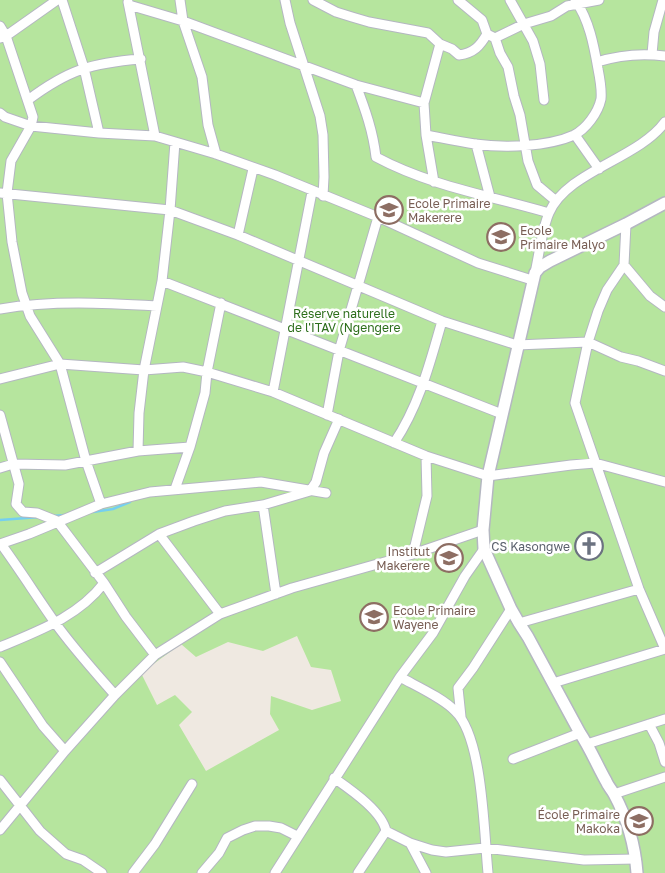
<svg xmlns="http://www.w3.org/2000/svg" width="665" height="873" viewBox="0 0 665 873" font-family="'Golos Text',sans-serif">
<rect width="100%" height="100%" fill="#efe9e1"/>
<path fill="#b6e59e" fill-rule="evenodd" d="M0,0H665V873H0ZM297,636L311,667L331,670L341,701L312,710L271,696L270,714L279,730L206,771L179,725L192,712L175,695L157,705L141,673L181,644L196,657L228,642L263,651Z"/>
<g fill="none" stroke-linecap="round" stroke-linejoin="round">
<path stroke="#75cff0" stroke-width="2.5" d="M93,512L113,509L130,502
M53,516L65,515
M0,520L40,517"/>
<defs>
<path id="minor" d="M62,0L84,68L99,133
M180,0L183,21L202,77L208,125L216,154
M285,0L290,23L320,116L323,135L324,177L323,196
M313,0L336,12L352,17L369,22L428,33L440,44L452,49L459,55C474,53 480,46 487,34
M458,0L482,20L487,34L495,38L500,53L508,67L514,96L520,115L528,161L537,185L556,201
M510,0L533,41L540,64L544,100
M128,2L155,136
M129,5L183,21L356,85L424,103
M0,26L6,36L33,117L31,126L11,161L7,193L12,242L22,293L30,316L60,364L86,461L101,504
M0,38L6,36L57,0
M495,38L524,24L551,16L567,6L599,0
M652,54L654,32L663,0
M597,62C619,55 642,53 665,56
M356,85C365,109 373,131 376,157C430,186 491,196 549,213
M28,100C68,70 91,63 141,59
M0,113L5,117L31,126L99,133L155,136L216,154L275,175L378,217L478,263L532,280
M426,135C442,138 459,142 475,144C503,148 548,147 574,135C586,129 598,113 601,99C602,89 600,79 598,69C594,46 589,19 575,0
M575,135L599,169
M476,144L490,197
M434,182L426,135L424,103L440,44
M0,193L170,210L238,235L442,321L517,345L588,342L621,357L638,361L665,371
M626,224L624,265L607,290L598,311L588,342L575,403L639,589L665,649
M238,235L253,169
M624,265L650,296L665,307
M535,273C539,255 542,229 549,213C567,171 638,159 665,122
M162,281L502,414
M0,309C52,300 105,303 157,306
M0,379L60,364L144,370L183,367L207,372L273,392L426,456L488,476L571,465L595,463L665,482
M273,392L312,192
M0,415L19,484L16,504L23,512L37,513L57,521L104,583L126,617L155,655
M327,415L339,351L378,217
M394,443C419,406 430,363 442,321
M138,451L139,413L144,370L162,281L170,210L175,142
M0,468L13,464L65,465L138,451L190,447
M175,489L190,447L205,393L207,372L221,303
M263,505L276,594
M159,534L220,614
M0,544L29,534L101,504L150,492L261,482L326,493
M1,544C20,570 37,597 56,624C74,649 95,672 115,695
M413,554L427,496L426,456
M95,573L159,534L194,521L225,511L263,505L310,491L316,482L324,453L339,419
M519,623L639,589
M0,647C38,631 78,617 104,583
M0,662L43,726L65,751
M400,677C416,686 443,698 455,711C483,737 484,834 488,873
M553,683L665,649
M461,717L458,688L473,668L511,609
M649,724L659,743L665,762
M587,744L665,719
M513,759L580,733
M334,778C351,790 382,811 386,831L410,843L432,850L446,852L485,848L584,860L636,859
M0,780L40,831L66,854L83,860L102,873
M614,794L665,777
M0,830L65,751L115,695L155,655L220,614L292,588L413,554L483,530
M410,843L426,873
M133,873L155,844L192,784
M202,873L219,853L227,838L243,830L255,826H269L281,828L297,836
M275,873L400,677L433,633L465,576L484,549
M358,873L386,831"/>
<path id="tertiary" d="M637,873C635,846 627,818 614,794C612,790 608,786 606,781C597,765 590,748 580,733L528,637L519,623L511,609L484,549L483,530L488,476L535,273L540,267L550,261L626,224L665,203"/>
</defs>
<use href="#minor" stroke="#b4b7c1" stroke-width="11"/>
<use href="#tertiary" stroke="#b4b7c1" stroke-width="14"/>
<use href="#minor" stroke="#fff" stroke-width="9"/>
<use href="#tertiary" stroke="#fff" stroke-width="11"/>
</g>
<defs>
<symbol id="school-ring" viewBox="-11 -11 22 22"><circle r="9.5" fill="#fff" stroke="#8d6e63" stroke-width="1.5"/><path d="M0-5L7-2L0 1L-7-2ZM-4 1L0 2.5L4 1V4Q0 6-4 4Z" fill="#8d6e63"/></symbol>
<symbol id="church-ring" viewBox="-11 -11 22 22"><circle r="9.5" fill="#fff" stroke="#6b7280" stroke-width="1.5"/><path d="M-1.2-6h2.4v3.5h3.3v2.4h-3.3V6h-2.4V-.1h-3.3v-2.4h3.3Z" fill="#6b7280"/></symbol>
</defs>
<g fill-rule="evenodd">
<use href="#school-ring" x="373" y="194" width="32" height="32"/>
<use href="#school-ring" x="485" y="221" width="32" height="32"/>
<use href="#church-ring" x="573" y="530" width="32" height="32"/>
<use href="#school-ring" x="433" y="542" width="32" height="32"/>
<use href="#school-ring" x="358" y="601" width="32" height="32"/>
<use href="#school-ring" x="623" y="805" width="32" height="32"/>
</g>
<g text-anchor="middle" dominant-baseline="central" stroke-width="5" stroke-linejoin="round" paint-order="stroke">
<g font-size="12" fill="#785e54" stroke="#fff" text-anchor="start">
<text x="408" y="203">Ecole Primaire<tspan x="408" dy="14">Makerere</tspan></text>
<text x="520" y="230">Ecole<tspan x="520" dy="14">Primaire Malyo</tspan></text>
<text x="430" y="551" text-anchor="end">Institut<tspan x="430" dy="14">Makerere</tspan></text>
<text x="393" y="610">Ecole Primaire<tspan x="393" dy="14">Wayene</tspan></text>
<text x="620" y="814" text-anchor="end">École Primaire<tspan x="620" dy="14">Makoka</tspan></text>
</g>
<g font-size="12" fill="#2c6e1b" stroke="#fff">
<text x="344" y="313">Réserve naturelle<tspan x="344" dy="14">de l'ITAV (Ngengere</tspan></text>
</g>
<g font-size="12" fill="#5b616d" stroke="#fff" text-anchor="end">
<text x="570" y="546">CS Kasongwe</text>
</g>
</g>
</svg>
